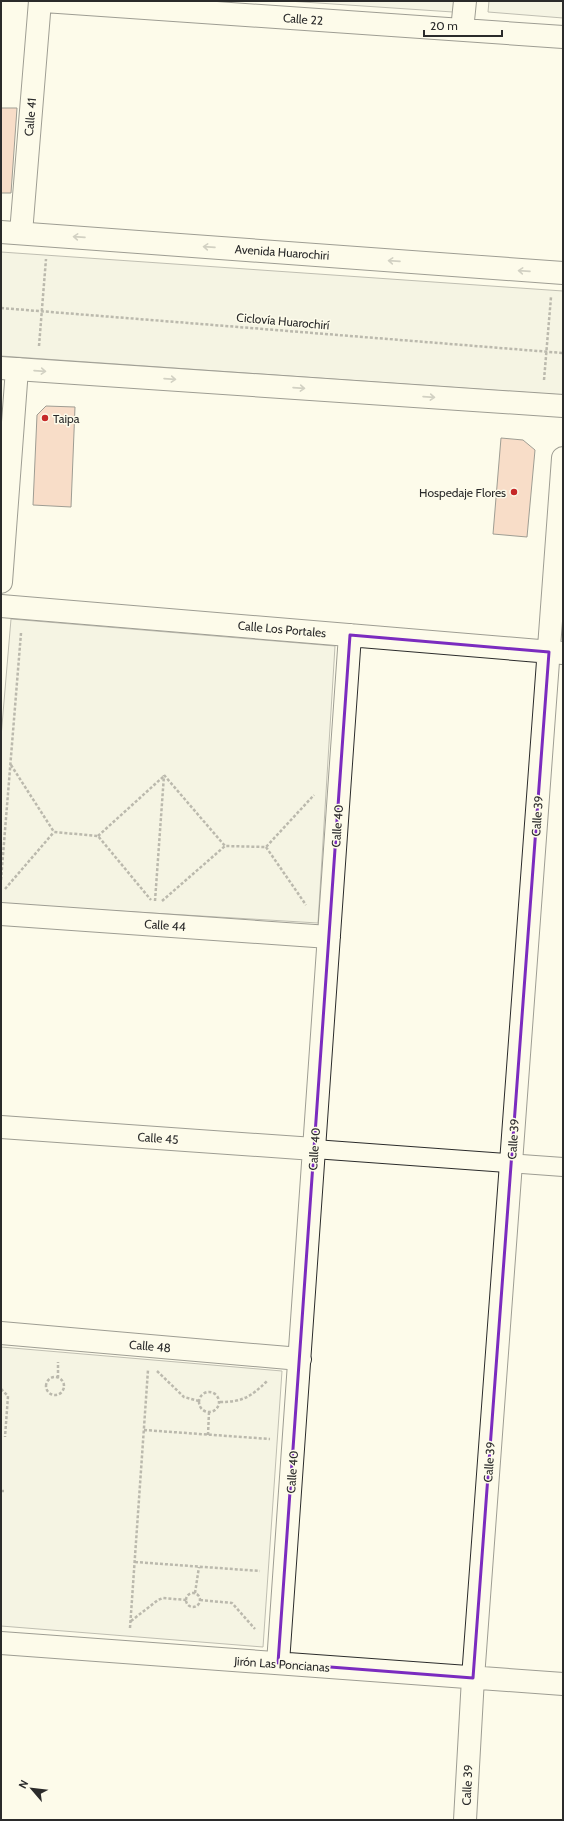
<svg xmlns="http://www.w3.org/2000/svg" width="564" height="1821" viewBox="0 0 564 1821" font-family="Cabin,sans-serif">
<rect width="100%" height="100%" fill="#fdfbea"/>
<path fill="#ecebdb" stroke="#74746e" d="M288,1H454L453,12Z
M489,1H563V18L488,12Z
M1,252L563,291V395L1,356Z
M11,619L335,646L318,923L1,904V737Z
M1,1347L282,1371L263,1647L1,1626Z"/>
<path fill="#f2b8a0" stroke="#2b2b2b" d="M1,108H17L11,193H1Z
M46,406L75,407L71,507L33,505L37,415Z
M501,438L523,440L535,450L527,537L493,534Z"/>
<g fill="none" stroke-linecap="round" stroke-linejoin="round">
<defs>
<path id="pedestrian" d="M314,1149L563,1167"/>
<path id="minor" d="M44,1L563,37
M462,30L465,1
M21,233L40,1
M1,582L17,369
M1,606L563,653
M1,914L329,937
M1,1127L314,1149
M1,1333L300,1359
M1,1643L563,1684
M278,1663L350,635
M465,1820L473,1678L563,458"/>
<path id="secondary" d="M1,232L563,273
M1,368L563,406"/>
</defs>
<use href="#pedestrian" stroke="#2b2b2b" stroke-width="20"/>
<use href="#minor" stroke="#2b2b2b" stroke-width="24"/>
<use href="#secondary" stroke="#2b2b2b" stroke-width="24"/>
<path stroke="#6a6964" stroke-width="2.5" stroke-dasharray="3 2" stroke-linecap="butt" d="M1,308L563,353
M39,346L46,259
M544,380L551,297
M11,765L54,832L98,836L151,900
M164,775L225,846
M98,836L164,776
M266,847L306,905
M1,880L21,633
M5,889L54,832
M155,901L164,775
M162,901L225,846L266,847L314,795
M157,1371L184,1397L199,1401
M46 1386a9 9 0 1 1 18 0a9 9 0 1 1-18 0Z
M58,1378V1362
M1,1389L8,1396L5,1437
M199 1402a10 10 0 1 1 20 0a10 10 0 1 1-20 0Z
M220,1402C242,1402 251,1397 267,1381
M144,1430L270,1439
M208,1435L209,1412
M1,1491H4
M135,1562L260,1571
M195,1593L199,1567
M186 1600a7 7 0 1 1 14 0a7 7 0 1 1-14 0Z
M200,1600L232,1603L255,1629
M131,1621L158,1600L163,1598L186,1600
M130,1628L148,1370"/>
<use href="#pedestrian" stroke="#fdfbea" stroke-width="18"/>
<use href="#minor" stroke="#fdfbea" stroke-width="22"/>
<use href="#secondary" stroke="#fdfbea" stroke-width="22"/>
</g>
<defs><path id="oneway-shaft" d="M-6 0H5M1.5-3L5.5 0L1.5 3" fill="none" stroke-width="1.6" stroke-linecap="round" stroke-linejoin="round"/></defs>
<g stroke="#9e9d94">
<use href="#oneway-shaft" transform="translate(79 237) rotate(-176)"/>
<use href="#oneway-shaft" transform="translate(209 247) rotate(-176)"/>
<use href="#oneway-shaft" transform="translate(394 261) rotate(-176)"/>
<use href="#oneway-shaft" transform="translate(524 271) rotate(-176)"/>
<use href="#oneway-shaft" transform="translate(40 371) rotate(4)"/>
<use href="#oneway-shaft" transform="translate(170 379) rotate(4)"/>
<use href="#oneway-shaft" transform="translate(299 388) rotate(4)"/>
<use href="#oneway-shaft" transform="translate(429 397) rotate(4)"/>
</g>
<path d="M0 0H564V1821H0ZM350,635L549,652L473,1678L278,1663Z" fill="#fdfbea" fill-opacity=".55" fill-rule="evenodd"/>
<path fill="none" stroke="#7b2cbf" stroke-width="3" stroke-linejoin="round" d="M350,635L549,652L473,1678L278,1663Z"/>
<g fill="#c62828" stroke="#fdfbea" stroke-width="1.5">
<circle cx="45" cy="418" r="4"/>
<circle cx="514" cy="492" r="4"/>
</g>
<g text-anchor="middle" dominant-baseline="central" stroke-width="3" stroke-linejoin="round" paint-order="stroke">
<g font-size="12" fill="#2b2b2b" stroke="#fdfbea">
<text transform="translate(303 19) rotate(4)">Calle 22</text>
<text transform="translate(30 117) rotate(-85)">Calle 41</text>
<text transform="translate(282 252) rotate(4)">Avenida Huarochiri</text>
<text transform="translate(283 321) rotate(5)">Ciclovía Huarochirí</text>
<text transform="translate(282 629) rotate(5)">Calle Los Portales</text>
<text transform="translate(537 816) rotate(-86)">Calle 39</text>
<text transform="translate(337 826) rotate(-86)">Calle 40</text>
<text transform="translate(165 925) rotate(4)">Calle 44</text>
<text transform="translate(158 1138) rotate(4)">Calle 45</text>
<text transform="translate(513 1139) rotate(-86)">Calle 39</text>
<text transform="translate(314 1149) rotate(-86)">Calle 40</text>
<text transform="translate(150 1346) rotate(5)">Calle 48</text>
<text transform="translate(489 1462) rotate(-86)">Calle 39</text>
<text transform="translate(292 1472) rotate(-86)">Calle 40</text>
<text transform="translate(282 1664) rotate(4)">Jirón Las Poncianas</text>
<text transform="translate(467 1785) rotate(-87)">Calle 39</text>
</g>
<g font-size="12" fill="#2b2b2b" stroke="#fdfbea" text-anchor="start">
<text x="53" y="418">Taipa</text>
<text x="506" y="492" text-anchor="end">Hospedaje Flores</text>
</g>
</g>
<rect width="564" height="1821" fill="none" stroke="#2b2b2b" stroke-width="4"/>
<g transform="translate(32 1789) rotate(298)" stroke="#fdfbea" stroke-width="3" paint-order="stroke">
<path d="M0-3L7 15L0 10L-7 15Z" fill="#2b2b2b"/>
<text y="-6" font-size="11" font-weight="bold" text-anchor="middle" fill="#2b2b2b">N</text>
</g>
<path d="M424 30v6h78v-6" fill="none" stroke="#2b2b2b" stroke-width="2"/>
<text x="430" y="30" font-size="12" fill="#2b2b2b" stroke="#fdfbea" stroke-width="3" paint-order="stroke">20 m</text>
</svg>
